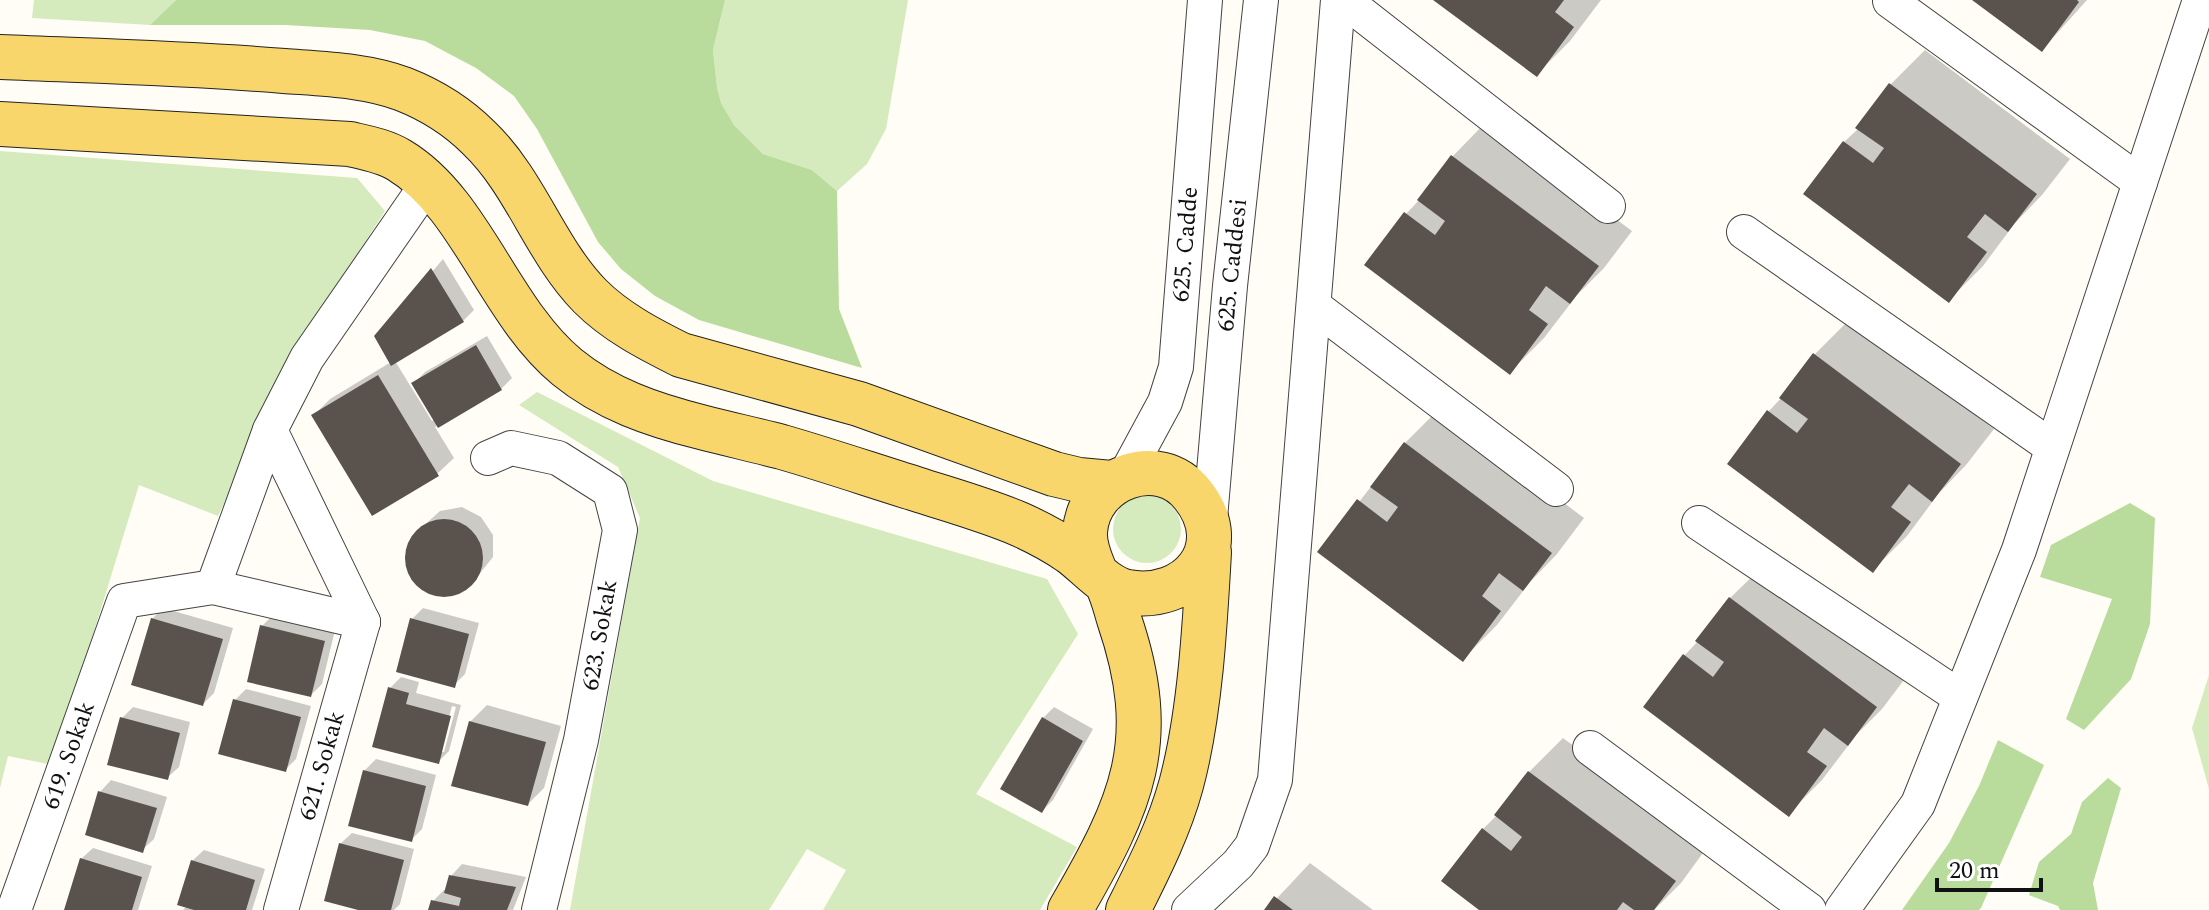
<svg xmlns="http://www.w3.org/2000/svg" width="2209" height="910" viewBox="0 0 2209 910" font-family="Spectral,serif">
<rect width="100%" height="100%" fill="#fffdf5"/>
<path fill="#d5ebbd" d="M34,0H176L150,25L32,18Z
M725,0H908L886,129L867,164L837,191L812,170L763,154L734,125L721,103L717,87L713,50Z
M0,151L357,178L385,211L291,358L218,516L139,485L53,765L8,756L0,788Z
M537,392L713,481L1047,579L1078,634L976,794L1077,847L1040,910H823L846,870L807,849L769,910H570L640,518L618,467L519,405Z
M1113 529a34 34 0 1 1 68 0a34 34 0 1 1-68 0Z
M2209,675V789L2192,728Z"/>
<path fill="#b9dc9c" d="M176,0H725L713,50L717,87L721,103L734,125L763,154L812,170L837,191L839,309L862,368L699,320L655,296L621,269L598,242L537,129L514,96L476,68L425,41L370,30L286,25H150Z
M2130,503L2155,518L2150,624L2131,679L2084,730L2066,719L2112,599L2040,577L2051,545Z
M1998,740L2044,765L1981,908L1979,910H1902L1949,843L1979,786Z
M2108,778L2121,788L2093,883L2098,910H2060L2058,906L2029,895L2039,862L2071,834L2082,802Z"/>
<path fill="#0003" fill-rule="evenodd" d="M1436,0H1601L1570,41L1536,75Z
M1975,0H2087L2042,50Z
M1925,50L2070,159L2042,195L2015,223L1983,266L1949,300L1844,142L1859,128L1891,84Z
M1486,122L1632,231L1604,268L1577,295L1544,338L1510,372L1406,214L1420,199L1452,157Z
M443,259L474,310L463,321L395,361L432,421L435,419L414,383L425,372L487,336L512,378L501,389L435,427L454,458L437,474L314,415L330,399L391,362L377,336Z
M1849,320L1994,429L1966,465L1939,493L1907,536L1873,570L1768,412L1782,397L1815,354Z
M1439,409L1584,518L1557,554L1530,582L1497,625L1463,659L1320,552L1405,443Z
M462,507L481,517L493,535V557L469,587L449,596L427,593L411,578L405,558L411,537L440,511Z
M1765,564L1910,672L1882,709L1857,734L1822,780L1788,814L1684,656L1698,641L1730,598Z
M163,608L233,628L214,693L203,704L152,619Z
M423,608L479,623L465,674L454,685L412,619Z
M273,615L335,630L322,684L311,695L262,626Z
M401,677L419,682L416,693L461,705L449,751L438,762L390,688ZM452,706L456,707L444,752H440Z
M246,689L311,706L296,759L285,770L235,700Z
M487,705L561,726L544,788L528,804L470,722Z
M133,707L190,722L179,767L167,778L122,718Z
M1054,707L1093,729L1053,800L1042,811L1043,718Z
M1563,738L1708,846L1681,883L1654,910H1483V829L1497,815L1529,772Z
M376,759L436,775L422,829L411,840L364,771Z
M111,780L167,797L154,839L142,850L87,834L100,792Z
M352,833L414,849L400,904L394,910H367L340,844Z
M93,848L152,866L138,910H66L81,859Z
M204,850L265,869L252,910H183L187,906L192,861Z
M1310,863L1373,910H1266Z
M462,864L526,877L513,910H430L433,901L444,890H447L451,876Z"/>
<path fill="#5a524d" d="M1433,0H1564L1555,12L1574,27L1537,77Z
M1972,0H2077L2079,2L2042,52Z
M1889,83L2037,194L2008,232L1985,214L1967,237L1987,252L1949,303L1803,194L1843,141L1873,163L1884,148L1855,128Z
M1451,155L1599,266L1570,304L1546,286L1529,310L1548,324L1510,375L1364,265L1404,212L1435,235L1445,221L1417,200Z
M431,268L464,322L391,366L374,336Z
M476,345L502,390L438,428L411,383Z
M1813,353L1961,464L1932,502L1909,484L1891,507L1911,522L1873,573L1727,464L1767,410L1797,433L1808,419L1779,398Z
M378,375L439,476L372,516L311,415Z
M1404,442L1552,553L1523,591L1499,573L1482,596L1501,611L1463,662L1317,552L1357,499L1387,522L1398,507L1370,487Z
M405 558a39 39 0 1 1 78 0a39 39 0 1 1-78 0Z
M1729,597L1877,707L1848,746L1824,728L1807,752L1827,766L1789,817L1643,707L1683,654L1713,677L1724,662L1695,641Z
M151,618L223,639L203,706L131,685Z
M410,618L469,634L455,688L396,672Z
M260,625L325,641L311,697L247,682Z
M388,687L409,693L406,704L451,716L439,764L372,747Z
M233,699L301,717L286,772L218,754Z
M120,717L180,733L168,780L107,765Z
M1042,717L1083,741L1042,813L1000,789Z
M469,721L546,742L528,806L451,786Z
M363,770L426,786L412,842L348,826Z
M1528,771L1676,881L1654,910H1634L1623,902L1617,910H1479L1441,881L1482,828L1511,851L1522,837L1494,815Z
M98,791L157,808L143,853L85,835Z
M339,843L404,860L391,910H358L324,901Z
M80,858L142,877L132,910H64Z
M191,860L255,880L246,910H194L177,905Z
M449,875L516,887L507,910H428L431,900L459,906L461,898L444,893Z
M1274,896L1293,910H1264Z"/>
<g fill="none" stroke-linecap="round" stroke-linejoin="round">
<defs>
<g id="minor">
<path d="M1344,0L1608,206"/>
<path d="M1890,1L2140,182"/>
<path d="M1744,232L2052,447"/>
<path d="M1314,306L1556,489"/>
<path d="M488,458L511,448L558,458L610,491L620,530L581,740L539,910"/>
<path id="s1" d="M1125,476L1165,402L1176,367L1205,0"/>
<path d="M1699,523L1960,697"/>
<path id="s2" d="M1209,530L1230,286L1261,0"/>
<path d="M213,587L270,430"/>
<path d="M363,622L270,430L307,358L428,183"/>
<path d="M1590,748L1809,910"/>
<path id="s3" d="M14,910L124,601L213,587L363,622"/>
<path id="s4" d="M281,910L363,622"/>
<path d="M1189,910L1238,864L1252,846L1275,780L1338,0"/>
<path d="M1842,910L1918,804L2019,550L2200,0"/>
</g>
<path id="major" d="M0,57C95,61 190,63 284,71C324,74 366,75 403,89C431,100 458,117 479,138C526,183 545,250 590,296C616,322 649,339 681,355L859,404L1054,474L1079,480L1111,483
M0,124L350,144C367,148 384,151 399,160C471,203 499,311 567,367C606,399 653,415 701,427C728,434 755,440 782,447C827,460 871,475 916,489C950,500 986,510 1019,524C1037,532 1054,541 1070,552C1088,565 1105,587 1127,592C1188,603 1235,548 1193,495C1159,451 1088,478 1085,532C1084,545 1089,557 1094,569
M1070,910C1132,803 1161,742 1119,619C1115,606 1113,596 1107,584
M1128,910C1148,870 1169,829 1181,785C1200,715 1205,625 1209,552"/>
</defs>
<use href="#minor" stroke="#444" stroke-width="36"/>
<use href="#major" stroke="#222" stroke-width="46"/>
<use href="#minor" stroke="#fff" stroke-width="34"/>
<use href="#major" stroke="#f9d66b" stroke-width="44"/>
</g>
<g text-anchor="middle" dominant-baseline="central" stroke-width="8" stroke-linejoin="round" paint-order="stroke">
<g font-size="24" fill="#111" stroke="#fff">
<text stroke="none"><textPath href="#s1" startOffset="244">625. Cadde</textPath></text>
<text stroke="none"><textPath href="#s2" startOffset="266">625. Caddesi</textPath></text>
<text transform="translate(600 635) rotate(-80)">623. Sokak</text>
<text stroke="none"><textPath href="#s3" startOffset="164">619. Sokak</textPath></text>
<text stroke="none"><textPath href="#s4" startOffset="150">621. Sokak</textPath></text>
</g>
</g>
<path d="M1937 878v12h104v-12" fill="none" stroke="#111111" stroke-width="4"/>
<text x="1949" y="878" font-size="24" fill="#111111" stroke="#ffffff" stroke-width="6" paint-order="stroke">20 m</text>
</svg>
